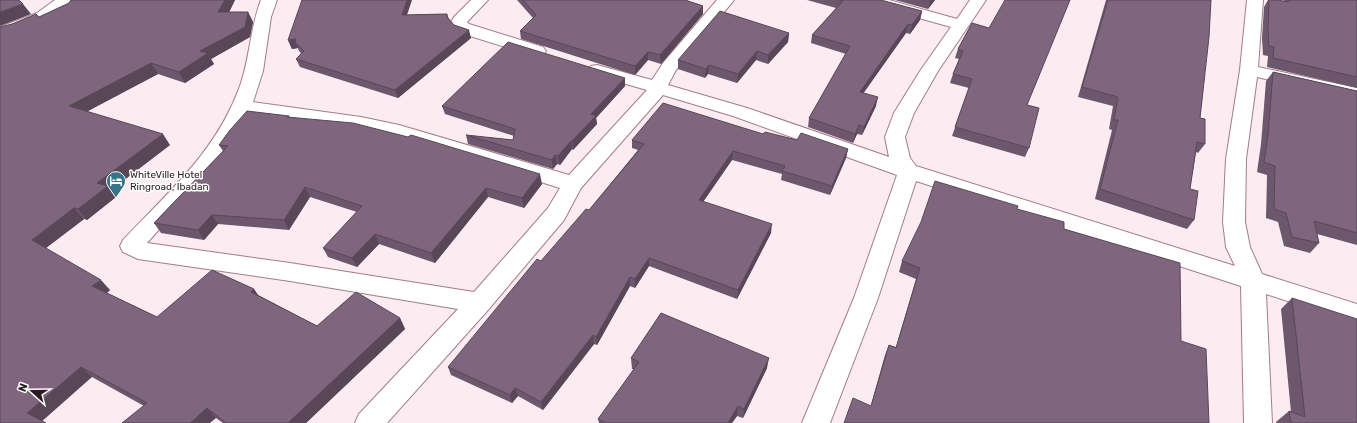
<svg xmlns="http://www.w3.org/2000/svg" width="1357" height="423" viewBox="0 0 1357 423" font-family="Rubik,sans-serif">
<rect width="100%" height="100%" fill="#fcebf1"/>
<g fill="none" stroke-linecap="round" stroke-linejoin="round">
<defs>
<path id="minor" d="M55,0H72C57,22 25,32 0,38V27L37,13Z
M261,0H277L271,17L263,71L253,102L361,117L399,125L569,175L647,90L591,74L588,70L591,66L597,65L652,80L663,63L717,0H734L676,70L668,85L747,108L889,157L885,137L894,113L920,71L951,27L865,3L863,0H889L957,19L970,0H986L938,71L914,113L905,137L910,158L916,166L1235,266L1226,247L1223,222L1226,159L1240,70L1247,0H1263L1258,67L1357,88V100L1257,77L1246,159L1245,222L1250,247L1262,274L1357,304V324L1266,294L1272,423H1244L1241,286L916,181L878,298L830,423H802L854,298L897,175L733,116L663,95L581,188L564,220L488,310L387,423H355L359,414L458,309L290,281L138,259L123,252L120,246L123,240C170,190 216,152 240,86C250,58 250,28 261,0ZM248,113L361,129L396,137L560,188L548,208L474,292L290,263L147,243C184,201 224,164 248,113Z
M471,0H488L467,22L469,24L543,47L546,51L543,55L537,56L531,55L457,32L450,24L454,17Z"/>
</defs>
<use href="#minor" stroke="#a27d8a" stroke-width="2"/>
<use href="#minor" fill="#fff" fill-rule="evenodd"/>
</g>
<path fill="#6d576c" d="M71,0H235L229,12H248L253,22L250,37L211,59L214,64L185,83L158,74L87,111L170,145L111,190L116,197L87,220L84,219L46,248L110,290L107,293L157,317L254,289L258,295L317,326L400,318L405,329L306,423H223L216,418L144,406L92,377L0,423L69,3Z
M517,0H685L703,6V14L661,64L648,60L635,75L521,39L520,31L533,18Z
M807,0H881L922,11L920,20L910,34L906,33L863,93L876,106L862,135L857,134L853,143L808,127L809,118L846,54L811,43L812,35L836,8Z
M895,0H935L928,9Z
M1106,0H1211L1200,118L1205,144L1198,153L1196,152L1190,189L1194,220L1187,229L1095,199L1112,130L1109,129L1113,106L1078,97Z
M1268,0H1278L1284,1V0H1357V88L1267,67L1268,56L1263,55L1262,38L1264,7Z
M447,14L449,19L454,25L471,38L398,98L300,67L296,59L301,53L299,51L298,48L292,49L288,40L407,15Z
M972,23L1027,105L1029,148L1025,157L952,136L969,88L950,83L953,74L959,59L955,58L958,49Z
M789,33L788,42L768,64L756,60L737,83L708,74L705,78L678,69V60Z
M1273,72L1357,91V245L1317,234L1319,243L1310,253L1284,246L1278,222L1266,218L1267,175L1257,172L1261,144L1266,81Z
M625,78V86L596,118L597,124L573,150L572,149L560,165L557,164L553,169L468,144L466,135L513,140L514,136L445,114L442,106Z
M289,116L290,117L542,184L524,208L488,197L435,263L379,244L357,267L328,257L323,248L357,212L310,197L289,230L218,224L204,240L161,233L154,223L223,151L219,145Z
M763,134L848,149L846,158L830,195L781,180L782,174L732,160L703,202L771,233L737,299L649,266L635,288L630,286L597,345L594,344L543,410L518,396L512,403L451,375L448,367L541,261L589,210L638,150L632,148V140Z
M1017,209L1064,229L1181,341L871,405L885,355L889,345L896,347L916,279L899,272L902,261Z
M1292,298L1357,423H1276V422L1289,411L1291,412L1281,309Z
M631,358L767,368L743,418L737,416L732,423H599L598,419L634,369H632Z"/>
<path fill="#594758" d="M225,0H235L224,23L218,12Z
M407,0H412L404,24L402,15Z
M931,0H935L928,9L930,1Z
M23,4L31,14L0,26V12Z
M703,6V14L661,64L660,55Z
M922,11L920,20L910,34L912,25Z
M248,12L253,22L250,37L211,59L214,64L185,83L179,72L200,51Z
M908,24L906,33L858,101L860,92Z
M469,30L471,38L398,98L395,90Z
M789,33L788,42L768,64V55Z
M296,39L295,42L298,48L292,49L288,40Z
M757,51L756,60L737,83L738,74Z
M648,52V60L635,75V66Z
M151,63L158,74L77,117L69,106Z
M709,65L708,74L705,78L706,69Z
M625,78V86L596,118L597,124L573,150L572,141L591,114Z
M878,97L876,106L862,135L864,127Z
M859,125L857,134L853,143L855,134Z
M163,134L170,145L111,190L116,197L87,220L78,209L97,183Z
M571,141L572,149L560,165L558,156Z
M848,149L846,158L830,195L832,186Z
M733,151L732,160L698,209L699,200Z
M555,155L557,164L553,169L552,160Z
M540,174L542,184L524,208L522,198Z
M305,187L310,197L289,230L284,220Z
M486,188L488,197L435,263L431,253Z
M74,208L84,219L42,251L32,240Z
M212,215L218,224L204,240L198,230Z
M772,224L771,233L737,299L738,290Z
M375,234L379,244L357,267L352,258Z
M649,258V266L635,288V279Z
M630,277V286L597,345L596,337Z
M101,280L110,290L102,297L92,286Z
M254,289L261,300L251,292Z
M400,318L405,329L306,423H288Z
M593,335L594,344L543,410L541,402Z
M769,358L767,368L743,418L744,409Z
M81,367L92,377L40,423L27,413Z
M515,388L518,396L512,403L510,395Z
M738,406L737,416L732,423H728Z
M207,408L216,418L210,423H190Z"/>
<path fill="#7f657d" stroke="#594758" d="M0,0H19L23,4L0,12Z
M71,0H225L218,12H248L245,27L200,51L208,53L179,72L151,63L69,106L163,134L97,183L108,186L78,209L74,208L32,240L101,280L92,286L157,317L212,270L254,289L251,292L317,326L356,292L400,318L288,423H226L207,408L190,423H122L147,403L81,367L27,413L46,423H0V27L12,24L36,14L39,17L69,3Z
M302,0H407L402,15L447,14V17L454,25L469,30L395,90L296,59L304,51L295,42L296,39L288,40Z
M523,0H685L703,6L660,55L648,52L635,66L520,31L536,15Z
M839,0H881L922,11L912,25L908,24L860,92L878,97L864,127L859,125L855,134L809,118L850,46L812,35L843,1Z
M1005,0H1070L1027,105L1039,108L1029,148L955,127L972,79L953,74L963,51L958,49L972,23L989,28Z
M1108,0H1211L1209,37L1200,118L1205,119V144L1197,142L1190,189L1198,191L1194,220L1100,189L1118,120H1114L1118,97L1082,87Z
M1269,0H1278L1288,2L1289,0H1357V77L1273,58L1274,47L1269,46L1268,29Z
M720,11L789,33L768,55L757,51L738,74L709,65L706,69L678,60Z
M508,42L625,78L591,114L596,116L572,141H571L558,156L555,155L552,160L466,135L513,140L515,129L442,106Z
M1273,72L1357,91V233L1314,221L1319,243L1292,237L1286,213L1274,209L1275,166L1264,162L1268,135Z
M663,103L763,134L765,132L797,140L801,133L848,149L832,186L782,171L785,166L733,151L699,200L772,224L738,290L649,258L635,279L630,277L596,337L593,335L541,402L515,388L510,395L448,367L537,259L541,261L586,209L589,210L644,144L632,140Z
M247,111L289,116L287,117L353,123L408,137L411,135L540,174L522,198L486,188L431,253L375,234L352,258L323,248L362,206L305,187L284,220L212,215L198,230L154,223L228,146L219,145L230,130Z
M935,181L1018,206L1017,209L1064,222V229L1180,263L1181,341L1206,349L1209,423H844L853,398L871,406L889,345L896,348L920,268L902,261L921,222Z
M1292,298L1357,319V423H1291L1289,411L1305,417Z
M661,313L769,358L744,409L738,406L728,423H606L598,419L639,362L631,358Z"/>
<defs>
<symbol id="hotel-pin" viewBox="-11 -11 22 30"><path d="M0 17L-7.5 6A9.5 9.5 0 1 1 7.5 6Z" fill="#357489" stroke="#fff"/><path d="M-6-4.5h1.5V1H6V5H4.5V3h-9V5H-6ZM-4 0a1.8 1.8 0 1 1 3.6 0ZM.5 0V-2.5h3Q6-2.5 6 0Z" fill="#fff"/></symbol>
</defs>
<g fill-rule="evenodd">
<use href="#hotel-pin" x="105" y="170" width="22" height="30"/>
</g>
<g text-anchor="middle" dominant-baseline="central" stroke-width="3" stroke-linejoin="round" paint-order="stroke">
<g font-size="10" fill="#2a1c21" stroke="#fff" text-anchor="start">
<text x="130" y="175">WhiteVille Hotel<tspan x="130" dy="12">Ringroad, Ibadan</tspan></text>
</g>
</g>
<g transform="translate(32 391) rotate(291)" stroke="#ffffff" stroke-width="3" paint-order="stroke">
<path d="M0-3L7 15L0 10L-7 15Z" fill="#2a1c21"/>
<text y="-6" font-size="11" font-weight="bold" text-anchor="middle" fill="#2a1c21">N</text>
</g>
</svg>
